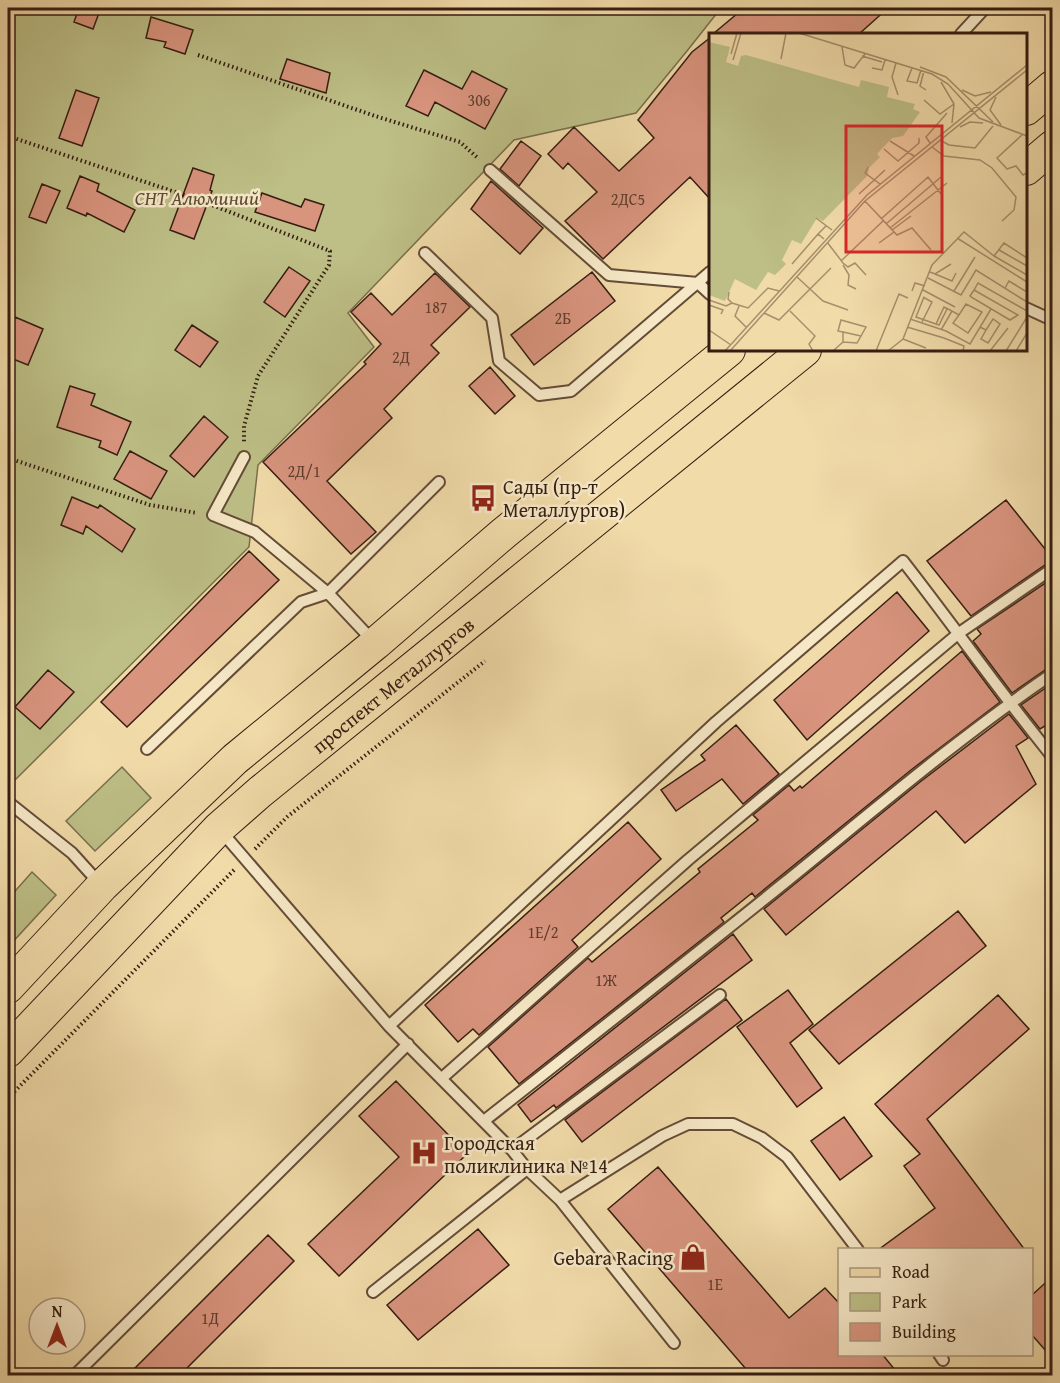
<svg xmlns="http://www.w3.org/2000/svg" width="1060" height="1383" viewBox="0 0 1060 1383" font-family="'Gentium Book Plus',serif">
<rect width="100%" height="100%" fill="#f1dba9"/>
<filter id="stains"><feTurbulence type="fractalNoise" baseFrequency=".00333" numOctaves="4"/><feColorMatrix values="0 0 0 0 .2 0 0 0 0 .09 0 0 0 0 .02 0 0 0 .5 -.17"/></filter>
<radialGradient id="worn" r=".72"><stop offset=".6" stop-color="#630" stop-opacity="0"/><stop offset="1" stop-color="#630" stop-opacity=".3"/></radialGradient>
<path fill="#bdbf86" stroke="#796e4c" stroke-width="1.5" d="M8,8H721L687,51L636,113L514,140L348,313L374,347L258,465L249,547L8,787Z
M122,767L151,798L95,851L66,821Z
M32,872L56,895L8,947V899Z"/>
<path fill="#d9947e" stroke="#351d11" stroke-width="1.5" d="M79,8H85L99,13L93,29L74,22Z
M744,8H888L859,34H713Z
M151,17L193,30L185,54L164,47L166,42L146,38Z
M711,37V200L690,177L603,259L565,221L597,192L568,163L563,169L548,154L574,127L619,171L654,138L638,120L692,52Z
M287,59L330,73L326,93L280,79Z
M424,70L462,89L472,71L507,89L485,129L435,102L428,116L406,106Z
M76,90L99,98L82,146L59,138Z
M521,141L541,156L519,186L500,169Z
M193,168L214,175L210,190L212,191L194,239L170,230Z
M80,176L99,184L97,191L135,210L124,232L87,213L86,216L67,208Z
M491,181L543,228L520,254L471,209Z
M42,184L60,191L46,223L29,217Z
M262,193L301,207L305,199L324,205L315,231L255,212Z
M289,267L310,281L285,317L264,302Z
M592,272L615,301L534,365L511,335Z
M435,273L470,307L431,345L439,353L384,409L392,418L327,481L376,532L351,554L263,462L366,364L364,362L381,344L351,312L371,293L392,315Z
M15,317L43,329L28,365L8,357V334Z
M192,325L218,342L200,367L175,350Z
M490,367L515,396L495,414L469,386Z
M70,386L95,394L91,405L131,422L117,455L99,447L101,441L57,427Z
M204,416L228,437L194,477L170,456Z
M130,451L167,471L151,499L114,479Z
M72,497L98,508L100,505L135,529L122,552L86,526L83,534L61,525Z
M1006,500L1053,559V562L1048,563L971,616L927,561Z
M249,551L279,580L127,727L101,702Z
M1053,578V667L1048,668L1012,693L973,641L981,634L977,629Z
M897,592L929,631L807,740L774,700Z
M962,651L1000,702L911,770L755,897L752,893L721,918L724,922L519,1084L488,1047L588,958L592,962L700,872L698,869L758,820L753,815L789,785L794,791L800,786L802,788Z
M48,670L74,692L40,729L15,707Z
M1053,683V721L1040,729L1021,705Z
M1009,714L1028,738L1016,746L1036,784L965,843L936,811L786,935L764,909L920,782Z
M736,725L779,774L743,804L722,779L676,811L661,790L705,760L701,755Z
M628,822L661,859L572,940L578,947L479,1035L473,1029L458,1042L425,1005Z
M958,911L986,946L839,1064L809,1030Z
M733,934L752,960L556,1108L554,1105L531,1122L518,1105Z
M788,990L813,1024L790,1043L822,1088L797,1107L737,1027Z
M998,995L1029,1029L927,1119L1025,1250H878L935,1208L904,1166L920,1154L875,1104Z
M726,999L742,1020L582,1142L565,1120Z
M396,1081L467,1154L339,1276L308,1244L399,1157L359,1116Z
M844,1117L872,1156L840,1180L811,1141Z
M658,1167L789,1318L825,1288L840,1304V1354H882L900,1376H752L608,1209Z
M478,1229L509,1265L418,1340L387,1305Z
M268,1235L294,1261L179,1376H127Z
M1053,1276V1359L1032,1335V1295Z"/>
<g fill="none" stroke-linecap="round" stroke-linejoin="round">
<defs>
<path id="lane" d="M961,34L985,8
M490,170L609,275L698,283L710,294
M425,253L492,318L499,361L539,395L571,391L710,272
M1026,308L1052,320
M244,457L213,515L255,532L328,593L373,641
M147,749L301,602L328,593L439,482
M8,802L72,853L100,884
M221,831L389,1026L512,1150L527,1169L560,1200L662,1136L688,1124H733L762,1138L787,1157L858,1250
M389,1026L716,722L903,561C953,625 1000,692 1051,755
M442,1078L688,860L959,633L1052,569
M484,1121C584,1042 684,964 783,884C872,812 958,738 1052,674
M512,1150L720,995
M560,1200L674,1343
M373,1292L527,1169
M939,1354L943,1360
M74,1376L408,1044"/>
<g id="primary">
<path d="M1026,109L1052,87"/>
<path d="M1026,169L1052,147"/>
<path d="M8,987L102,886L235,759L375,644L504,533L729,350"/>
<path id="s1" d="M8,1051L219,828L260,792L805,350"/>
</g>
</defs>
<use href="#lane" stroke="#644c37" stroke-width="14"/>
<use href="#primary" stroke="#351d11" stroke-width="34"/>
<path stroke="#351d11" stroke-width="4" stroke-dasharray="1.5 3" stroke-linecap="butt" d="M198,55L375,116L460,142L479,159
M8,136L199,200L330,251L329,265L258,376L244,426V443
M8,458L150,505L197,513
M255,849L287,817L485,661
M8,1098L235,869"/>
<use href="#lane" stroke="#f6e8c7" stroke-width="10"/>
<use href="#primary" stroke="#f1dba9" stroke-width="32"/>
</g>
<defs>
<symbol id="bus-bare" viewBox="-9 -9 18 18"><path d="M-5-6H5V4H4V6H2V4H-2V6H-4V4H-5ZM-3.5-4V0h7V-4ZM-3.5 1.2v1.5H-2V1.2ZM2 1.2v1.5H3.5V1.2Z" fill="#8f2418" stroke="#f6e8c7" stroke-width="2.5" paint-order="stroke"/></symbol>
<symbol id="hospital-bare" viewBox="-9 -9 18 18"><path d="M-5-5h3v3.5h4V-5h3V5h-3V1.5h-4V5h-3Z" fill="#8f2418" stroke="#f6e8c7" stroke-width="2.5" paint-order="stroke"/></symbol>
<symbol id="shop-bare" viewBox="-9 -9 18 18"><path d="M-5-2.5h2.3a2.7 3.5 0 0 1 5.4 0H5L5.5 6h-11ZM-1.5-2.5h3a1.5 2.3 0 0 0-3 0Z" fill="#8f2418" stroke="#f6e8c7" stroke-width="2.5" paint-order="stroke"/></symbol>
</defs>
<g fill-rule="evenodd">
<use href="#bus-bare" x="464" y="479" width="38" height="38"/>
<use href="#hospital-bare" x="405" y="1134" width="38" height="38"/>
<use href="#shop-bare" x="674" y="1238" width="38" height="38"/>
</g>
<g text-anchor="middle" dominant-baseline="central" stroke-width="5" stroke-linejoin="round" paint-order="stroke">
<g font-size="16" fill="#5e3b2c">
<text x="479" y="100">306</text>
<text x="628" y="199">2ДС5</text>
<text x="436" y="307">187</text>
<text x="563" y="318">2Б</text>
<text x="401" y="357">2Д</text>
<text x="304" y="471">2Д/1</text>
<text x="543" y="932">1Е/2</text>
<text x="606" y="980">1Ж</text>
<text x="715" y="1284">1Е</text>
<text x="210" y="1318">1Д</text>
</g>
<g font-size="20" font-style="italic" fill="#5e4e34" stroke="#f6e8c7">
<text x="197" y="197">СНТ Алюминий</text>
</g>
<g font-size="20" fill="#351d11" stroke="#f6e8c7" text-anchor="start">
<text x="503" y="486">Сады (пр-т<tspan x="503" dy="23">Металлургов)</tspan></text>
<text x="444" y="1142">Городская<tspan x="444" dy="23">поликлиника №14</tspan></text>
<text x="673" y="1257" text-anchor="end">Gebara Racing</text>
</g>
<g font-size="20" fill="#351d11" stroke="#f6e8c7">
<text stroke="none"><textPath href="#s1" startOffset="532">проспект Металлургов</textPath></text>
</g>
</g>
<g transform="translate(709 33)">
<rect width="318" height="318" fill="#f1dba9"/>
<path d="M0,9L21,14L17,29L29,33L32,23L37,22L150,54L152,47L180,54L178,64L206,71L204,76L211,79L194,103L183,105L168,121L171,124L160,135L159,142L114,188L108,185L92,211L83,207L73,227L77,231L66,242L59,239L47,257L26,246L16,268L0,262Z" fill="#bdbf86"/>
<path fill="none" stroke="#a68f6c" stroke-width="1.5" d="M90,0L223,41L239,51L270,85L318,103M133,14L136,32L145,35L156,21M22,21L28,0M153,23L173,29M72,26L77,0M24,27L32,0M187,30L183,44L189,62M211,34L237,44L284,89M163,35L173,37L176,27M203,35L198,48L208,50L212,37M215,38L211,53L217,57M232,49L245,71L243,90M253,57L266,63L282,59M287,64L281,77L292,92M215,67L231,81L245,71M251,94L261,89L274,90M314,101L288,125L298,136L307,133L314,142L318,140M231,107L240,112L266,115L284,93M181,108L205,123M221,110L217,104L238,80M223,114L235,123L271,127L283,135L307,164L305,177L293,188M175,116L189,128L210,110V105M159,134L156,140L171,151M150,161L176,137M156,168L188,202L203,195L222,217M107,185L123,197M172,186L219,144L232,161M177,191L232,144M181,195L238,150M183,197L202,183M248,205L318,249M115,206L109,201L117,193M118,209L134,230L139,234L146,230L157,242M170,210L185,199M290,217L318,233M318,225L295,210L285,223L318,242M132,228L174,188M83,231L109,201M134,232L140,242L139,252L147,256M221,239L226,241L242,231M226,241L243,248L247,240M88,244L114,268L139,277M219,245L252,262L267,237L318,269M296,255L300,248L318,259M214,257L246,274M265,257L309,282L301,287L262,264L261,263L265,257L269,250L318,278M203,258L206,250L216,253M245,258L266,224M20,259L19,266L23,270L39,275L59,255L70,258M215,264L207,284L227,291L235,274L243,278M0,267L17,273L23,270M0,272L14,277L12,281M30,273L26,283L37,294M81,278L106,303L100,311L104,318M55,280L70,287L122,235M201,286L237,298L261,311L282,276M213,289L223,269L214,264M227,291L230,292L238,276M198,294L235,305L255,313L254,318M271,294L277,297L272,306L279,310L291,291L284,286L277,297M0,297L22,312M232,297L243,278L250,282L257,271L273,279L259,300L244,290L250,282M134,299L129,298L132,287L157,294L152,303M194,306L217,315M16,318L158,162L318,32M21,318L156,168L318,37M124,318L134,309L148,310L152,303L134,299V309M137,318H165M167,318L190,261L199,265M179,318L194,306L223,232L255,199L285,223M281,318L299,295M297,318L318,284M307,318L318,300"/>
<path fill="#d62828" fill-opacity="0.15" stroke="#d62828" stroke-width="3" d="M137,93H233V219H137Z"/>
<rect width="318" height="318" fill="none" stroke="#351d11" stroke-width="3"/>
</g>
<rect width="1060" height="1383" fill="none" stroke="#f1dba9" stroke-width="30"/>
<rect x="9" y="9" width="1042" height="1365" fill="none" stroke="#351d11" stroke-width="3"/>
<rect x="15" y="15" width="1030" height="1353" fill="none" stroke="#351d11" stroke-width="1.5"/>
<rect x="838" y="1248" width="195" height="108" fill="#f6e8c7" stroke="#a9977e" stroke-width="1.5"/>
<rect x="850" y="1268" width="30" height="9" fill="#f1dba9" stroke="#a9977e" stroke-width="1.5"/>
<text x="892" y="1278" font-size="18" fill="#351d11">Road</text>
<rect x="850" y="1293" width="30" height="18" fill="#bdbf86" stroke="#a9977e" stroke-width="1.5"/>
<text x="892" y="1308" font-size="18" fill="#351d11">Park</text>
<rect x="850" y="1323" width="30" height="18" fill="#d9947e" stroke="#a9977e" stroke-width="1.5"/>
<text x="892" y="1338" font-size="18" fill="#351d11">Building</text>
<g transform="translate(57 1326)"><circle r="28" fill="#f6e8c7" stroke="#a9977e" stroke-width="1.5"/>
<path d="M0-4.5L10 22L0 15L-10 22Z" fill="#8f2418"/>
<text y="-9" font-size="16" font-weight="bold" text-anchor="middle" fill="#351d11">N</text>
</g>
<rect width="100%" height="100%" filter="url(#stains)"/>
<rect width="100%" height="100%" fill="url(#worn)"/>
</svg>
